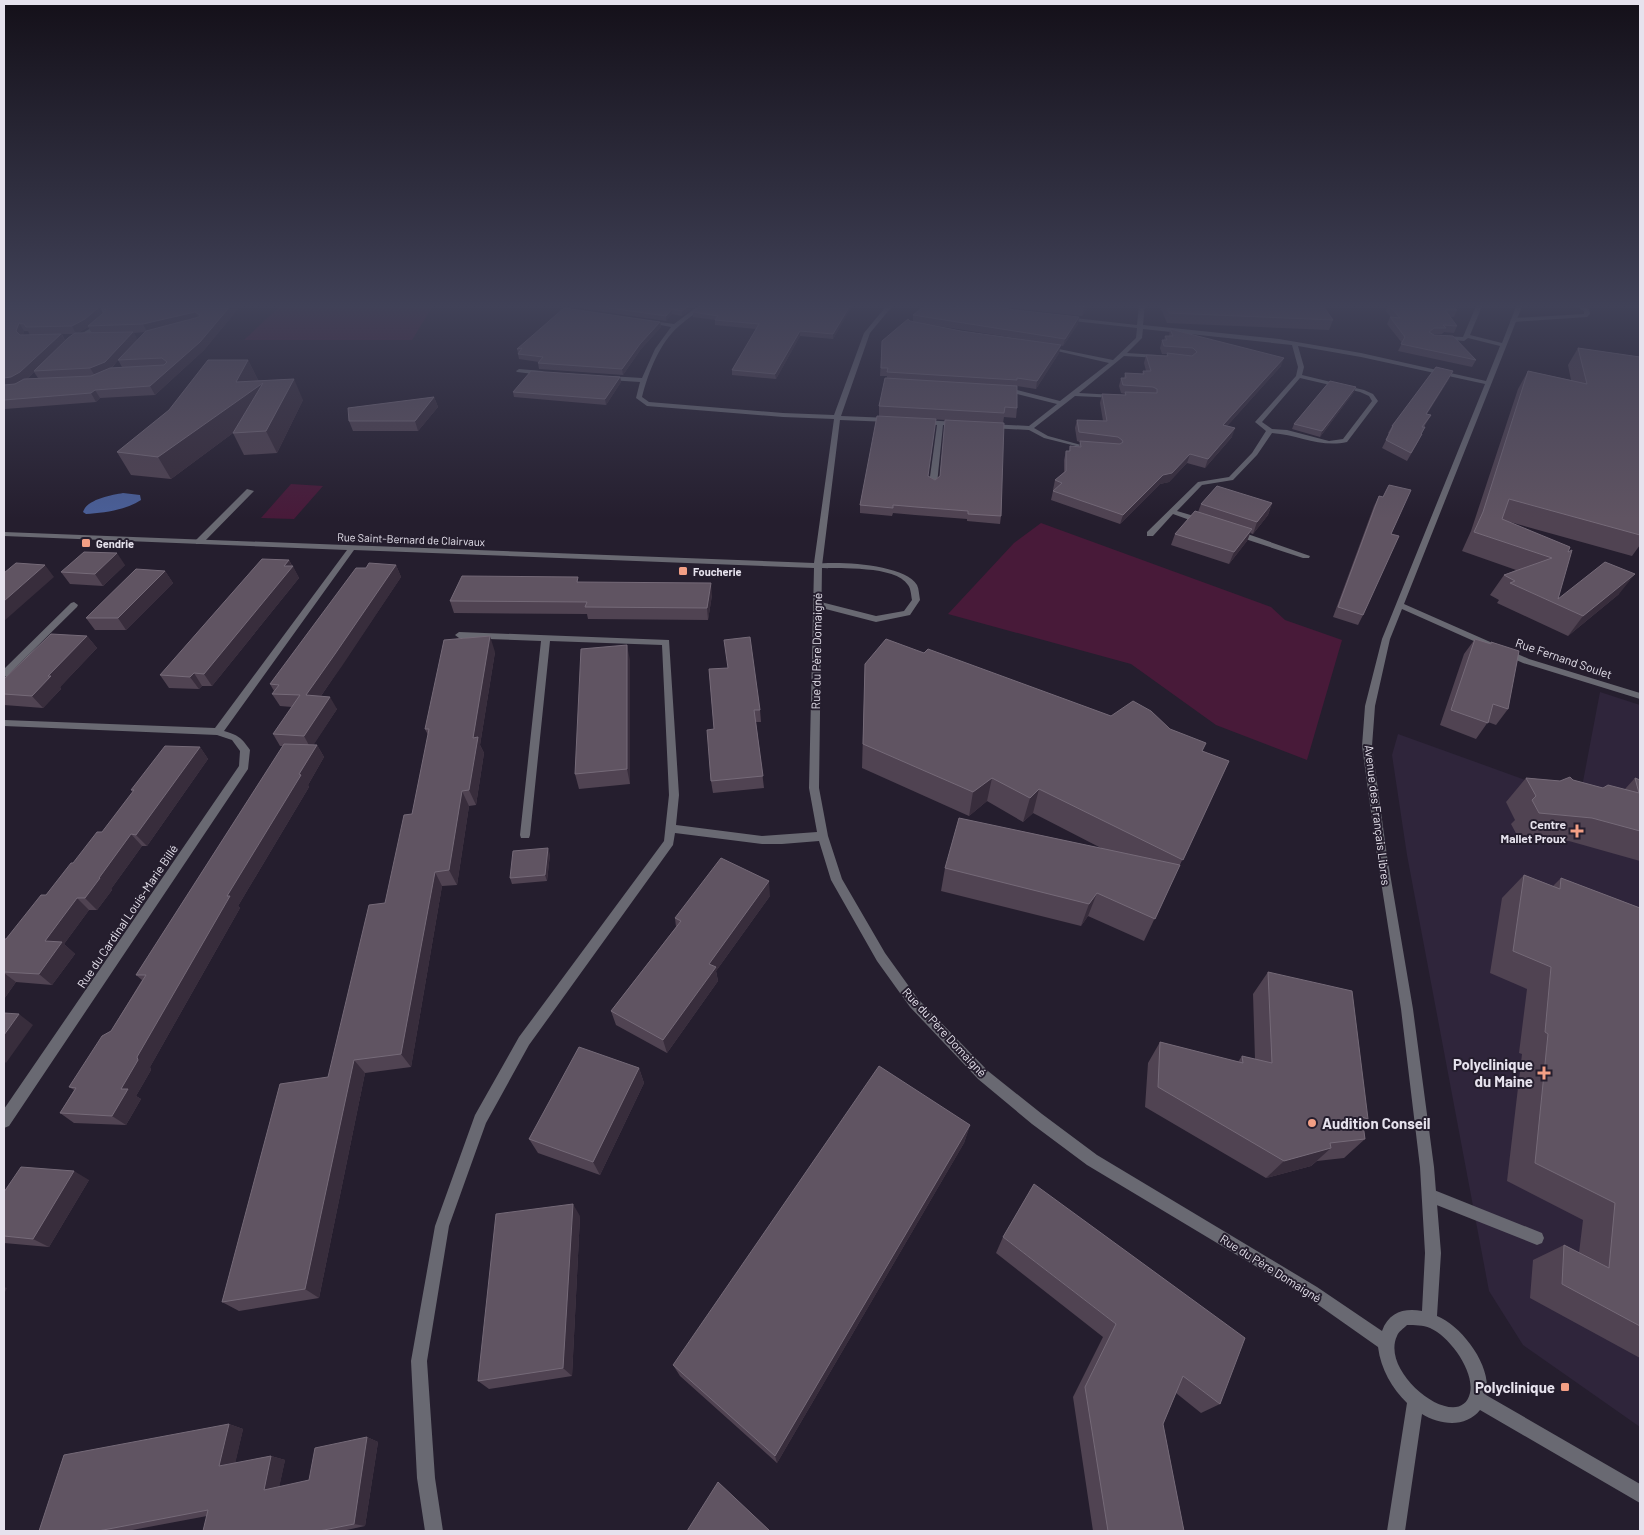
<svg xmlns="http://www.w3.org/2000/svg" width="1644" height="1535" viewBox="0 0 1644 1535" font-family="Barlow,sans-serif">
<rect width="100%" height="100%" fill="#251e2e"/>
<path fill="#2f253b" d="M1600,692L1640,705V1427L1523,1345L1489,1291L1407,855L1392,755L1398,734L1570,796L1581,792Z"/>
<path fill="#481a39" d="M282,304H434L412,340H244Z
M291,484L323,486L294,519L261,518Z
M1041,523L1271,607L1285,620L1342,640L1307,760L1216,725L1131,664L948,614L1014,543Z"/>
<path fill="#4a5f98" d="M123,493L140,495L141,500C126,510 103,513 86,514L83,512C87,499 112,495 123,493Z"/>
<g fill="none" stroke-linecap="round" stroke-linejoin="round">
<path fill="#696972" fill-rule="evenodd" d="M1572,304H1579L1589,309L1590,314L1587,317L1513,322L1510,320L1513,318L1584,314V311Z
M247,489L254,491L202,544H196V540Z
M815,564C837,561 905,564 917,585C919,589 919,595 920,600L910,615L876,622L814,606V602L817,601L876,616L904,611L912,600C911,595 911,589 908,585C895,565 840,569 818,568L814,566Z
M1429,1188L1542,1233L1544,1238L1542,1243L1537,1245L1424,1200L1422,1195L1424,1190Z"/>
<path fill="#696972" fill-rule="evenodd" d="M99,304H105L109,317C100,326 87,340 74,340V338L91,328L104,316Z
M701,304H707C698,312 688,318 679,326C660,342 648,373 642,397L649,402L783,413L834,415L864,333L888,304H894L870,333L841,416L890,418L893,420L890,422L840,420L822,566L819,788L828,836L842,879L885,953L918,999L988,1071L1042,1114L1097,1155L1317,1287L1382,1331C1389,1312 1404,1308 1422,1311L1425,1253L1420,1167L1401,1009L1377,856L1362,746L1365,706L1382,639L1485,384L1361,357L1298,346L1304,367L1302,375L1364,390L1373,394L1378,401L1347,442C1321,448 1299,435 1272,433L1257,455L1233,480L1202,485L1177,511L1204,519V523H1198L1173,514L1153,536H1147V532L1198,482L1229,477L1252,453L1266,431L1255,422L1296,376L1298,367L1292,345L1143,329L1142,338L1127,353L1158,355L1161,357L1160,358L1124,356L1079,393L1115,395L1118,397L1117,398L1075,396L1034,428L1048,436L1092,448V450L1044,438L1029,430L990,428L987,426L990,424L1029,426L1057,404L1017,394L1002,392V390H1017L1060,401L1109,363L1044,348V346L1113,360L1136,338L1137,328L1064,320V318L1066,317L1137,325L1139,304H1145L1143,325L1279,339L1361,353L1486,381L1500,346L1468,338L1464,341L1441,339L1440,338L1443,336L1463,337L1476,306H1451L1448,304H1483L1470,335L1502,343L1517,304H1523L1404,604L1529,659L1640,693V699L1523,663L1402,609L1390,639L1375,706L1372,746L1387,856L1413,1009L1434,1167L1441,1253L1437,1316C1462,1326 1493,1367 1486,1395L1640,1484V1503L1480,1410C1466,1428 1440,1425 1422,1414L1405,1531H1387L1407,1403C1392,1388 1381,1370 1378,1347L1307,1297L1087,1165L1032,1124L978,1079L910,1007L877,961L831,880L819,841L782,844H762L675,833L673,845L529,1045L486,1123L449,1226L427,1361L435,1478L443,1531H425L417,1478L411,1361L435,1226L475,1115L519,1037L664,841L669,795L662,645L550,641L530,835L529,838H521L520,835L541,641L459,638L455,635L459,632L669,640L679,795L676,825L762,836L817,832L809,788L814,568L354,550L224,731C238,735 242,738 250,750L248,769L9,1126L4,1128V1109L239,766L240,751L232,740L217,735L4,726V720L215,728L347,550L4,536V532L814,563L834,419L783,417L647,406L636,398L640,382L609,380L606,378L609,376L642,378L655,349L671,327L645,322V320L674,324ZM1300,378L1360,392L1369,396L1372,401L1343,439L1329,441L1287,430L1272,429L1262,422ZM1407,1325C1415,1325 1423,1325 1430,1328C1449,1336 1475,1371 1470,1393C1460,1435 1379,1374 1397,1336C1398,1332 1404,1328 1407,1325Z
M519,369L542,371L545,373L542,375L517,372L516,371Z
M922,420L958,422L961,424L958,426L943,425L937,484L933,486L929,484L937,425L920,423V421Z
M1233,531H1239L1310,556L1309,558H1303L1233,535Z
M74,602L78,605L77,607L7,676L4,677V669L71,603Z"/>
</g>
<path fill="#504352" fill-rule="evenodd" d="M4,304L97,305L101,314L242,304L204,350L155,395L100,398L96,402L5,409H4ZM88,327L92,333H78ZM24,331H28L30,335H23ZM145,332L137,340L134,333ZM62,334H73L65,340ZM118,360L122,367L112,368ZM34,372L38,378L27,379Z
M571,304H698L682,316L672,314L666,321L572,307Z
M813,304H853L833,339L800,336L776,379L732,375V370L756,329L715,325V320L693,317V312L834,308L835,307Z
M958,304H1090L1082,316L994,306L1078,324L1063,346L1060,345L1059,353L1036,389L1017,386V408L1016,418L1004,417L1003,423L1001,516L1000,524L967,521V519L915,515L893,513L892,516L860,513V505L928,476L935,480L940,476L945,420L879,416V406L887,376H880L882,341L910,321L913,322V315L957,308ZM925,324L1034,341L961,331Z
M1159,304H1322L1333,320L1329,330L1167,323Z
M1385,304H1451L1457,310L1454,317H1450L1457,326L1454,333L1444,332L1442,334H1433L1476,360L1472,367L1398,351L1402,343L1387,324L1390,317H1391L1386,311L1387,306Z
M660,322L661,327L641,349L623,375L539,369L538,363L539,362L519,359L518,354V353L517,349Z
M1170,329L1281,366L1227,426L1232,437L1205,468L1187,463L1169,482L1160,484L1120,524L1051,500L1053,491L1054,490H1053L1055,480L1064,472V460L1066,451H1069L1070,446L1079,447L1080,442L1077,441L1075,428L1077,420L1103,421L1100,403L1102,394L1124,395L1125,394L1121,393L1119,386L1121,378H1124L1125,373L1142,374L1143,371H1146L1144,363L1146,355L1166,356L1167,354H1162L1160,348L1162,340H1164L1165,336H1169Z
M1578,348L1640,357V545L1632,556L1510,522L1568,552L1558,599L1619,594L1568,636L1497,603L1499,600L1490,595L1504,575L1516,570L1462,551L1471,531L1518,389L1528,371L1571,380L1568,365Z
M248,360L258,380L303,400L277,453L244,455L233,433L171,479L131,475L117,452Z
M620,377L621,382L606,405L514,397L513,392Z
M1449,379L1427,414L1431,415L1424,427H1425L1418,442L1407,461L1382,448L1389,434L1388,433L1392,426Z
M1356,387L1354,392L1320,437L1292,429L1294,424Z
M434,397L438,407L418,431H353L349,421Z
M1379,496L1391,534L1363,615L1358,625L1333,617L1374,506Z
M1272,503L1268,515L1253,534L1250,533L1247,541L1229,564L1171,545L1175,534L1198,512L1201,504Z
M289,560L299,578L212,686H202L199,689L169,688L160,675Z
M125,565L103,586L70,584L61,572Z
M396,565L401,577L321,696L337,709L313,745H317L324,757L308,785L309,787L238,906L240,908L150,1067L151,1070L136,1096L141,1099L126,1125L74,1123L60,1113L74,1090L69,1087L111,1031L142,980L136,975L283,746H280L273,734L292,707L280,706L272,694L274,691L270,684L366,568Z
M165,571L173,583L126,630H95L86,618Z
M712,595L708,620L588,619L587,614L454,613L450,601Z
M87,636L97,648L60,687L61,689L43,708L4,705V679Z
M1475,639L1490,644L1491,642L1508,709L1496,725L1488,722L1476,739L1440,725L1464,654Z
M495,652L480,745L484,753L476,805L469,806L457,885L442,886L411,1067L365,1073L319,1298L239,1311L222,1302L328,1077L385,903L412,814L428,735L425,729Z
M924,653L1111,716L1170,729L1202,751L1229,761L1144,941L1088,916L1081,926L941,891L945,868L1101,848L1033,813L1023,822L987,801L969,816L862,768L865,664Z
M630,660V784L579,789L575,774Z
M709,669L760,710L761,722H756L764,788L713,793L711,781L714,729Z
M200,747L208,759L147,846H142L111,889L112,890L97,910H89L64,944L75,954L52,985L16,982L4,999V939H6L46,895L73,863L102,832L133,792L131,790Z
M1526,778L1560,781L1573,780L1603,788L1625,789L1635,778L1640,780V861L1569,841L1518,837L1511,824L1515,820L1506,802Z
M550,854L547,881L512,884L510,878Z
M1524,875L1553,886L1561,878L1640,908V1358L1530,1298L1533,1260L1564,1245L1579,1253L1583,1220L1507,1181L1522,1054L1519,1053L1527,989L1490,973L1502,898Z
M770,896L716,971L718,981L667,1053L616,1025L611,1011L676,927L675,918Z
M1268,972L1368,1119L1363,1123L1365,1139L1344,1158L1317,1161L1311,1166L1266,1178L1145,1107L1148,1063L1160,1042L1238,1062L1242,1056L1255,1059L1253,994Z
M639,1068L644,1083L600,1175L538,1153L529,1139Z
M970,1125L964,1143L777,1463L680,1376L673,1365Z
M89,1180L49,1247L4,1243V1192Z
M580,1216L572,1376L489,1389L478,1381Z
M1003,1237L1220,1404L1201,1413L1176,1393L1163,1424L1184,1531H1093L1073,1397L1103,1337L996,1253Z
M229,1424L243,1429L235,1463L271,1456L285,1460L279,1487L309,1480L367,1437L378,1442L365,1526L342,1531H203L207,1516L127,1531H39Z"/>
<path fill="#382d3c" d="M96,304H98L97,305L102,316L90,326H88V327L76,334L72,326Z
M232,304H242L204,350L155,395L150,386Z
M691,304H698L682,316V311Z
M851,304H853L833,339V334Z
M1086,304H1090L1082,316L1084,307Z
M672,309V314L666,321V316Z
M195,312L199,319L147,332L143,324Z
M1079,317L1078,324L1063,346L1065,339Z
M660,322L661,327L641,349L623,375L622,369L640,344Z
M19,323L24,331L21,339L16,331Z
M800,331V336L776,379L775,374Z
M133,332L138,340L110,369L95,376L90,368Z
M61,334L66,342L34,371V372L25,380L4,387V378Z
M1061,345L1059,353L1036,389L1037,381Z
M1284,358L1281,366L1220,434L1223,425Z
M248,360L258,380L263,383L272,404L171,479L158,457L236,382Z
M1453,371L1449,379L1422,421L1426,414Z
M620,377L621,382L606,405L605,399Z
M294,379L303,400L277,453L266,431Z
M1356,387L1354,392L1320,437L1322,431Z
M95,390L100,398L96,402L91,393Z
M434,397L438,407L418,431L415,421Z
M1235,428L1232,437L1205,468L1208,459Z
M1190,454L1187,463L1169,482L1160,484L1120,524L1123,515L1163,475Z
M1272,503L1268,515L1253,534L1257,522Z
M1252,529L1247,541L1229,564L1234,552Z
M117,553L125,565L103,586L95,574Z
M289,560L292,567L293,566L299,578L212,686L204,674Z
M45,565L54,577L4,621V601Z
M396,565L401,577L342,666L313,707L306,695Z
M165,571L173,583L126,630L118,618Z
M1635,574L1619,594L1568,636L1583,616Z
M711,583L712,595L708,620L707,608Z
M87,636L97,648L60,687L61,689L43,708L32,696L48,676Z
M490,636L495,652L480,745L484,753L476,805L469,790L473,738Z
M627,645L630,660V784L627,769Z
M194,673L202,686L199,689L190,677Z
M330,697L337,709L311,749L304,736Z
M317,745L324,757L308,785L309,787L238,906L240,908L150,1067L151,1070L136,1096L141,1099L126,1125L112,1116L121,1089L137,1057L227,896Z
M200,747L208,759L147,846L136,835Z
M992,778L987,801L969,816L973,792Z
M1039,789L1033,813L1023,822L1030,798Z
M462,791L469,806L457,885L449,870Z
M131,834L142,846L111,889L112,890L97,910L85,898L99,878Z
M548,848L550,854L547,881L545,875Z
M435,872L442,886L411,1067L401,1054Z
M769,881L770,896L716,971L718,981L667,1053L663,1040L709,964Z
M1097,893L1088,916L1081,926L1089,904Z
M77,898L89,910L64,944L75,954L52,985L39,974L45,941Z
M4,973L16,982L4,999Z
M19,1014L33,1025L6,1063L4,1061V1035Z
M354,1060L365,1073L319,1298L305,1289Z
M639,1068L644,1083L600,1175L593,1162Z
M970,1125L964,1143L777,1463L775,1456Z
M1331,1148L1311,1166L1266,1178L1284,1161Z
M74,1171L89,1180L49,1247L33,1239Z
M573,1204L580,1216L572,1376L563,1368Z
M4,1287L7,1288L4,1294Z
M229,1424L243,1429L234,1469L219,1466Z
M367,1437L378,1442L365,1526L354,1524Z
M271,1456L285,1460L278,1493L264,1490Z"/>
<path fill="#605462" stroke="#756a78" d="M4,304H96L98,308L85,319L72,326L26,327L24,324L19,323L16,331L20,335L61,334L20,372L11,377L4,378Z
M106,304H232L200,342L150,386L95,390L91,393L4,400V385L15,384L24,379L91,376L110,368L164,365L167,362L162,358L118,360L146,331L199,317L200,315L195,312L143,324L88,326L108,309Z
M581,304H691L682,311L672,309L666,316Z
M703,304H805L834,308L839,304H851L833,334L800,331L775,374L732,370L759,324L715,320L718,316L693,312Z
M927,304H936L957,308L958,304H982L1015,310L1079,317L1065,339L913,315Z
M1055,304H1086L1084,307Z
M1166,304H1322L1333,320L1169,313Z
M1388,304H1451L1457,310H1445L1457,326L1443,325L1446,328H1434L1429,332L1434,335L1453,336L1476,360L1401,344L1405,337L1390,317L1400,318Z
M564,308L660,322L640,344L622,369L538,363L543,357L518,354L522,348L517,349Z
M908,319L910,321L961,331L1061,345L1037,381L1017,378V380L887,372L888,368H881L882,341Z
M1170,329L1284,358L1223,425L1235,428L1208,459L1190,454L1172,473L1163,475L1123,515L1053,491L1062,483L1055,480L1066,471V451H1070V446L1081,447L1080,441L1120,444L1123,442L1122,440L1118,437L1079,432L1077,420L1107,421L1102,394L1126,395L1125,392L1157,393V389L1153,387L1123,385L1121,378H1126L1125,373L1144,374L1143,371H1151L1146,355L1168,356L1167,353L1192,356L1197,352L1193,348L1164,346L1162,340H1167L1165,336H1173Z
M133,332L105,362L90,368L34,371L68,338L75,333Z
M1578,348L1640,357V535L1509,499L1502,519L1570,547L1568,552L1572,550L1558,599L1605,562L1635,574L1583,616L1510,583L1515,581L1504,575L1552,558L1474,532L1483,512L1528,371L1587,384Z
M208,360H248L236,382L294,379L266,431L233,433L263,383L158,457L117,452L169,410Z
M1436,367L1453,371L1426,414L1431,415L1422,427H1425L1421,434H1422L1411,453L1386,440L1393,426H1392Z
M531,371L620,377L605,399L513,392Z
M885,378L1017,386V408L1005,407L1004,413L879,406Z
M1330,381L1356,387L1322,431L1294,424Z
M434,397L415,421H349L348,408Z
M877,416L936,419L928,476L935,480L940,476L945,420L1004,423L1001,516L968,514V511L916,507L893,505V508L860,505Z
M1389,485L1411,490L1391,534L1399,536L1363,615L1338,607L1379,496L1383,497Z
M1217,486L1272,503L1257,522L1201,504Z
M1195,511L1252,529L1234,552L1175,534Z
M84,552L117,553L95,574L61,572Z
M262,559L289,560L284,566H293L204,674L194,673L190,677L160,675Z
M16,563L45,565L4,601V573Z
M369,563L396,565L335,654L306,695L330,697L304,736L273,734L300,695L272,694L279,685L270,684L356,568H366Z
M136,569L165,571L118,618H86Z
M462,576L578,577L577,582L711,583L707,608L585,607L587,602L450,601Z
M51,634L87,636L48,676H51L32,696L4,694V679Z
M490,636L473,738L478,737L469,790L462,791L449,870L435,872L401,1054L354,1060L305,1289L222,1302L280,1084L328,1077L369,905L385,903L404,815L412,814L429,729H425L444,640Z
M750,637L760,710H754L763,776L711,781L707,730L714,729L709,669L728,668L724,640Z
M886,639L924,653L928,649L1111,716L1133,701L1151,711L1170,729L1206,743L1202,751L1229,761L1183,860L1039,789L1030,798L992,778L973,792L863,744L865,664Z
M1475,639L1491,644V642L1519,651L1508,709L1493,704L1488,723L1451,710Z
M627,645V769L575,774L581,649Z
M284,744L317,745L299,774L301,775L227,896H230L137,1057L138,1060L121,1089H128L112,1116L60,1113L76,1088L69,1087L102,1036L111,1031L146,975H136Z
M165,746L200,747L136,835L131,834L99,878H100L85,898H77L45,941L62,942L39,974L4,972V939H6L41,895H46L71,863H73L97,832H102L134,790H131Z
M1570,777L1573,780L1603,788L1608,785L1639,793L1635,778L1640,780V831L1592,818L1539,813L1532,800L1536,796L1526,778L1560,781Z
M959,818L1180,865L1155,919L1097,893L1089,904L945,868Z
M548,848L545,875L510,878L513,851Z
M721,858L769,881L709,964L716,967L663,1040L611,1011L681,921L675,918Z
M1524,875L1560,889L1561,878L1640,908V1326L1562,1284L1564,1245L1609,1268L1615,1203L1535,1163L1548,1034L1545,1032L1551,967L1513,951Z
M1268,972L1352,991L1368,1119L1362,1117L1365,1139L1330,1143L1331,1148L1284,1161L1158,1087L1160,1042L1243,1063L1242,1056L1272,1063Z
M4,1013L19,1014L4,1035Z
M579,1047L639,1068L593,1162L529,1139Z
M879,1066L970,1125L775,1456L673,1365Z
M21,1167L74,1171L33,1239L4,1236V1192Z
M1034,1184L1245,1338L1220,1404L1183,1376L1163,1424L1184,1531H1108L1085,1387L1116,1324L1003,1237Z
M573,1204L563,1368L478,1381L496,1214Z
M229,1424L219,1466L271,1456L264,1490L309,1480L315,1448L367,1437L354,1524L319,1531H203L208,1510L98,1531H39L64,1455Z
M718,1482L770,1531H687Z"/>
<linearGradient id="sky" x2="0" y2="1"><stop stop-color="#141019"/><stop offset="0.59" stop-color="#404157"/><stop offset="1" stop-color="#404157" stop-opacity="0"/></linearGradient>
<rect width="1644" height="519" fill="url(#sky)"/>
<g fill="#f39f85" stroke="#251e2e" stroke-width="2">
<rect x="81" y="538" width="10" height="10" rx="2.5"/>
<rect x="678" y="566" width="10" height="10" rx="2.5"/>
<path d="M1574.5 823.5h5v5h5v5h-5v5h-5v-5h-5v-5h5z"/>
<path d="M1541.5 1065.5h5v5h5v5h-5v5h-5v-5h-5v-5h5z"/>
<circle cx="1312" cy="1123" r="5"/>
<rect x="1560" y="1382" width="10" height="10" rx="2.5"/>
</g>
<g text-anchor="middle" dominant-baseline="central" stroke-width="4" stroke-linejoin="round" paint-order="stroke">
<g font-size="11" fill="#e6e2ed" stroke="#251e2e">
<text transform="translate(411 539) rotate(2)">Rue Saint-Bernard de Clairvaux</text>
</g>
<g font-size="11" font-weight="bold" fill="#e6e2ed" stroke="#251e2e" text-anchor="start">
<text x="96" y="543">Gendrie</text>
<text x="693" y="571">Foucherie</text>
</g>
<g font-size="12" fill="#e6e2ed" stroke="#251e2e">
<text transform="translate(816 651) rotate(-89)">Rue du Père Domaigné</text>
<text transform="translate(1564 658) rotate(19)">Rue Fernand Soulet</text>
<text transform="translate(1378 815) rotate(83)">Avenue des Français Libres</text>
<text transform="translate(127 916) rotate(-56)">Rue du Cardinal Louis-Marie Billé</text>
<text transform="translate(945 1032) rotate(47)">Rue du Père Domaigné</text>
<text transform="translate(1271 1268) rotate(32)">Rue du Père Domaigné</text>
</g>
<g font-size="12" font-weight="bold" fill="#e6e2ed" stroke="#251e2e" text-anchor="end">
<text x="1566" y="824">Centre<tspan x="1566" dy="14">Mallet Proux</tspan></text>
</g>
<g font-size="15" font-weight="bold" fill="#e6e2ed" stroke="#251e2e" text-anchor="end">
<text x="1533" y="1064">Polyclinique<tspan x="1533" dy="17">du Maine</tspan></text>
<text x="1322" y="1123" text-anchor="start">Audition Conseil</text>
<text x="1555" y="1387">Polyclinique</text>
</g>
</g>
<rect width="1644" height="1535" fill="none" stroke="#e6e2ed" stroke-width="10"/>
</svg>
